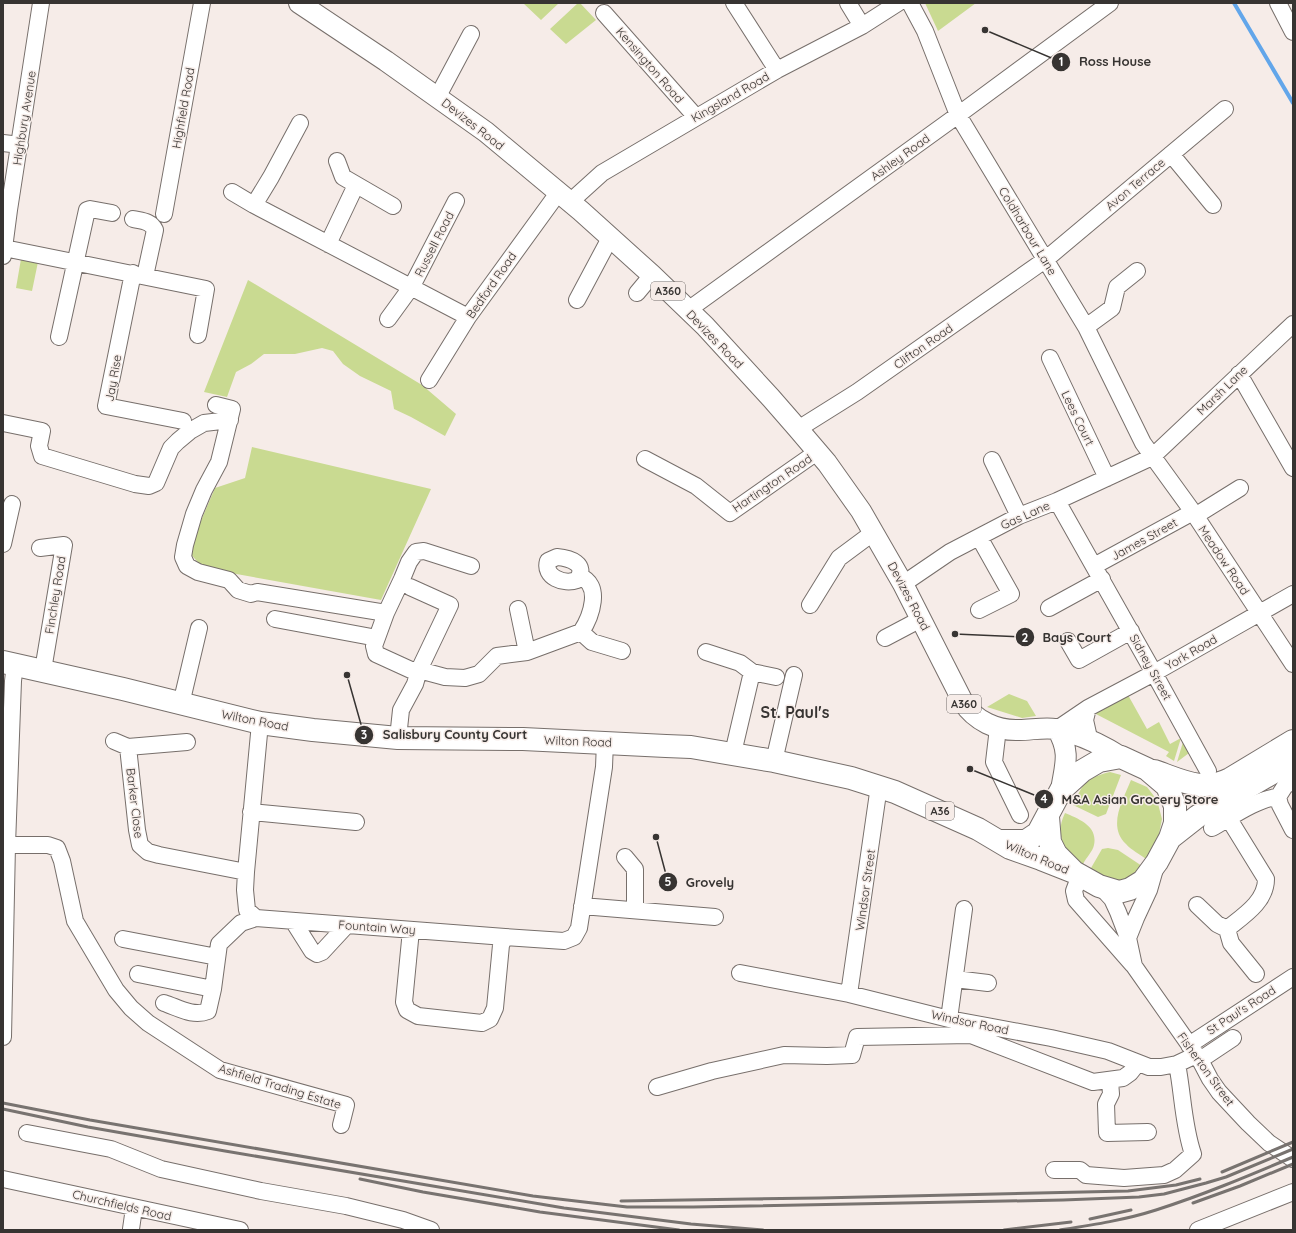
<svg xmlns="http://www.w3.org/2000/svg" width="1296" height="1233" viewBox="0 0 1296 1233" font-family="Quicksand,sans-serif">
<rect width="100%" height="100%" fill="#f6ece8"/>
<path fill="#c9da91" d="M523,3H559L541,20Z
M578,3H580L596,20L566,44L550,29Z
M925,3H976L938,31Z
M21,259L38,262L32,291L16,288Z
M248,280L422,385L456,414L445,436L411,417L394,409L391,391L360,376L343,364L333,351L322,348L295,354H264L251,364L236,372L227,397L204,392Z
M252,447L431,489L381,600L203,568L188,551L215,488L245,478Z
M1009,694L1027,701L1036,716L1022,718L987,707Z
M1128,695L1147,729L1159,722L1170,744L1181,738L1174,761L1166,756L1169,752L1094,713Z
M1183,742L1189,753L1177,762Z
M1110,772L1121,775L1106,814L1098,817L1073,805C1083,783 1086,778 1110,772Z
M1131,780L1147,787L1157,800L1162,819L1158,839L1146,859C1140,854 1131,850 1126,844C1107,826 1123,800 1131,780Z
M1065,813C1079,819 1098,826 1094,845C1093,851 1086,858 1083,864C1064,851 1054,836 1065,813Z
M1108,848L1118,850L1142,866C1141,869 1138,874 1135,877C1120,888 1104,878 1091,868L1102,849Z"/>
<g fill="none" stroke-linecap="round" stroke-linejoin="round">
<path stroke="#62a6ea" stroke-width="4" d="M1234,3L1293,103"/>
<defs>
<path id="minor" d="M734,3L777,70
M848,3L862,26
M910,3L925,31L958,115L1086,327L1143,443L1193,512L1293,664
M1278,3L1293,32
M604,13L696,117
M438,96L471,34
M3,143L20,145
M1171,154L1213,205
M337,161L343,177L393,206
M232,192L254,205L468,317
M570,202L602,173L777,70L862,26L898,3
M254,205L271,177L300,123
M164,214L202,3
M133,219C142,221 151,221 155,230L145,276
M328,244L356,185
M4,248L206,289L198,335
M3,256L9,210L41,3
M133,273L106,406L183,421
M637,293L652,275
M577,300L610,238
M688,310L958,115L1110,3
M388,319L412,286L456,201
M1086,327L1112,308L1117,287L1137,271
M59,337L87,210L90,209L112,213
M1050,358L1107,478
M1239,374L1293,468
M429,380L468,317L558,193
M216,405L232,409L219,462L204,490L194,514L185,545L183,557L187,566L198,572L229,580L238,590L251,594L257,592L386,613
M3,423L42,431L39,446L42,456L135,484L149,486L156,483L171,448L178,441L190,431L204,423L230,420
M798,429L857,392L1045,260L1225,109
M645,459L696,486L730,513L817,452
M992,460L1019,516
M1057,501L1154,673L1208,771
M1195,516L1240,488
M979,537L1011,594L979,610
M3,544L12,504
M40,548L64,545L43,670
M557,557C570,558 588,564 577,580C564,585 543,577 548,561Z
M471,566L424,551L416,552L409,562L402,579L386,613L374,646L376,654L411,670H419L445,677L465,678L479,674L497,656L527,652L581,632
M1094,566L1193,512
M579,576C603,584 591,617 581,632L592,642L622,651
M903,584L950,552L1019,516L1057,501L1152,457L1293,324
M810,605L839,558L874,532
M1049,608L1102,579
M518,609L527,652
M275,619L377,638
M885,638L921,619
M1068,641L1079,660L1131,631
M706,652L740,663L752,672L733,753
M752,672L776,677
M181,704L199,628
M1088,708L1085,720L1089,738
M260,723L246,872L245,890L247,910L256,918L505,937L564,941L574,937L579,928L604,767L605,742
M998,728L994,762L1020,815
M1057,729L1088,708L1154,673L1293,594
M398,738L401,710L415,684L419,670L450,605L410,587
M114,741L128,747L137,830L140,845L148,852L159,855L246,872
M128,747L187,742
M774,761L794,675
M1278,797L1280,805L1293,830
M251,812L356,822
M1229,819L1266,879C1266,902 1243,916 1227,929L1231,943L1256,974
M1212,828C1230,818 1258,798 1278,797L1285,786L1293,781
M7,845H48L57,848L62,861L75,921L116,990L131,1008L148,1023L220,1070L346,1105L341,1125
M625,857L635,869V910
M1080,875L1074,891L1076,900L1133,965
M1100,886L1112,899L1118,912L1128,938L1134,966L1200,1060L1210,1079L1219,1092L1248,1123L1269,1143L1293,1159
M1197,905L1217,924L1227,929
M582,906L715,917
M293,921L312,951L317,954L322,952L347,925
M411,930L404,1002L407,1010L418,1016L482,1023L490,1019L495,1008L501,945L505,937
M1128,938L1136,918L1149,890L1155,869
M123,939L217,957
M740,973L849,994L949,1019L1051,1038L1108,1051L1149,1067H1161L1177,1064L1196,1055
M138,974L213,989L219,944L241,923L256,918
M955,979L988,983
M849,994L879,786
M164,1003C179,1008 193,1017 208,1011L213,989
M949,1019L964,909
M3,1037L7,845L13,681L15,664
M1189,1045L1293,977
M1200,1060L1233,1038
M1110,1081L1111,1094L1106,1104L1107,1133L1148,1132
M657,1087L712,1071L784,1055L827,1056L852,1055L857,1037L971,1035L1093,1082L1123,1078L1130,1073L1138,1063
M27,1133L111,1149L161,1169L261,1191L346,1206L403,1220L431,1230
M1054,1170H1080L1086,1175L1124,1178L1164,1175L1175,1170L1193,1154C1183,1125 1183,1094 1177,1064
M3,1179L240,1230
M131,1229L134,1208
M1198,1230L1293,1192"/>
<path id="major" d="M299,3L386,61L486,132L581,211L652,275L705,326L771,398L798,429L827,463L861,511L903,584L963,702C975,721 997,731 1019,730C1031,730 1044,727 1056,729C1061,729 1066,731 1071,733C1090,739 1104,746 1121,757
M1057,729C1071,752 1065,765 1061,790"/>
<path id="highway" d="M3,662L123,689L260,723L313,730L398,738L523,739L666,746L691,747L774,761L851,778L895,792L978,829L1010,848L1041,859L1074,872
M1154,771C1181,780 1202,793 1230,779L1293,741
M1170,838L1198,816L1293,761
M1000,841H1026L1038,833L1061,790L1082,771L1099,761L1121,757L1147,769L1167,786L1175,806V823L1170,838L1157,862L1143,881L1130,889L1119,892L1099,886L1074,872L1056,854L1050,842L1048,817"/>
</defs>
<use href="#minor" stroke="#776f6b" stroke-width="18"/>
<use href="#major" stroke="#776f6b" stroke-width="22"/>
<use href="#highway" stroke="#776f6b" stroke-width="24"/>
<use href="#minor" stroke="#fff" stroke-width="16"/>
<use href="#major" stroke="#fff" stroke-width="20"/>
<use href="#highway" stroke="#fff" stroke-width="22"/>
<path stroke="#787370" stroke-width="3" d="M3,1103L90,1120L533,1196L627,1207H693L1063,1200L1139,1197L1164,1194L1206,1183L1226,1177L1293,1149
M3,1109L88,1127L225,1151L564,1208L691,1224L763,1230
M1222,1172L1293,1142
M360,1179L423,1192L540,1212L679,1230
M621,1201L819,1198L1128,1191L1176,1185L1200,1179
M1193,1203L1240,1186L1293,1164
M1090,1219L1131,1210
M1004,1230L1071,1222
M1060,1230C1092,1225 1125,1220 1156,1210C1203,1195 1248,1176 1293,1157"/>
</g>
<g text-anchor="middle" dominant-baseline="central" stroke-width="3" stroke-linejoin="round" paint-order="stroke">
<g fill="#f6ece8" stroke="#706b69" stroke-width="1">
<rect x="651" y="282" width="34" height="18" rx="3"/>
<rect x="947" y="695" width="34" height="18" rx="3"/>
<rect x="926" y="802" width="28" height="18" rx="3"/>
</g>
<g font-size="11" font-weight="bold" fill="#373432">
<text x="668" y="291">A360</text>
<text x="964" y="704">A360</text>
<text x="940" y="811">A36</text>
</g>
<g font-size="12" fill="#373432" stroke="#f6ece8">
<text transform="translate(650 65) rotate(49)">Kensington Road</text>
<text transform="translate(730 97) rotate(-30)">Kingsland Road</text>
<text transform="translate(183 108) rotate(-80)">Highfield Road</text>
<text transform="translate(24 118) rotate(-81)">Highbury Avenue</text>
<text transform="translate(473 124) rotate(38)">Devizes Road</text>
<text transform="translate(900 157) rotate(-36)">Ashley Road</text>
<text transform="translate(1135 184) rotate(-40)">Avon Terrace</text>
<text transform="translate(1028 231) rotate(59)">Coldharbour Lane</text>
<text transform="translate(434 244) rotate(-63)">Russell Road</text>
<text transform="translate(491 285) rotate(-55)">Bedford Road</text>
<text transform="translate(715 339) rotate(46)">Devizes Road</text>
<text transform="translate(923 346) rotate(-35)">Clifton Road</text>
<text transform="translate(113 378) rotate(-80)">Jay Rise</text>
<text transform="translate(1222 390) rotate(-44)">Marsh Lane</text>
<text transform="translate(1078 418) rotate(64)">Lees Court</text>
<text transform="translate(772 483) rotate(-34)">Hartington Road</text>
<text transform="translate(1025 515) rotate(-24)">Gas Lane</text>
<text transform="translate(1144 539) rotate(-29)">James Street</text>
<text transform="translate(1224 560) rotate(56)">Meadow Road</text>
<text transform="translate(55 595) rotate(-81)">Finchley Road</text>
<text transform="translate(909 596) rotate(62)">Devizes Road</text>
<text transform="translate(1191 652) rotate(-30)">York Road</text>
<text transform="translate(1151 667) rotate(61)">Sidney Street</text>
<text transform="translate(255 720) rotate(11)">Wilton Road</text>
<text transform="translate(578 741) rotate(2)">Wilton Road</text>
<text transform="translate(135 803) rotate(83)">Barker Close</text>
<text transform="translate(1037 857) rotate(23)">Wilton Road</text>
<text transform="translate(865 890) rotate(-82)">Windsor Street</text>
<text transform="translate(377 927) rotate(4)">Fountain Way</text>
<text transform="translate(1241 1010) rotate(-33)">St Paul's Road</text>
<text transform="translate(970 1022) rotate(12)">Windsor Road</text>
<text transform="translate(1206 1069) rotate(54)">Fisherton Street</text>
<text transform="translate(280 1086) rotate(17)">Ashfield Trading Estate</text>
<text transform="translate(122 1205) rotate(13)">Churchfields Road</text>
</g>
<g font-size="16" font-weight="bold" fill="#373432" stroke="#f6ece8">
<text x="795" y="712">St. Paul's</text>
</g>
</g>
<path fill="none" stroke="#373432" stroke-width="1.5" d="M985 30L1061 62M955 634L1025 637M347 675L364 735M970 769L1044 799M656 837L668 882"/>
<g fill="#373432" stroke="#f6ece8" stroke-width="1.5">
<circle cx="985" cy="30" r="4"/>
<circle cx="955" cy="634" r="4"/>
<circle cx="347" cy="675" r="4"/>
<circle cx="970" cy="769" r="4"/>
<circle cx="656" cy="837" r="4"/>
<circle cx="1061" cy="62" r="10"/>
<circle cx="1025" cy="637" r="10"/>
<circle cx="364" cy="735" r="10"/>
<circle cx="1044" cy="799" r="10"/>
<circle cx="668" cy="882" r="10"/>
</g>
<g font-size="12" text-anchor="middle" font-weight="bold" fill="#fff">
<text x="1061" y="66">1</text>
<text x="1025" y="642">2</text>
<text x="364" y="739">3</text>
<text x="1044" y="803">4</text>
<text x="668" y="886">5</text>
</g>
<g font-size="13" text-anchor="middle" font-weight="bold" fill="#373432" stroke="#f6ece8" stroke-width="3" stroke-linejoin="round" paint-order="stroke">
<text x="1115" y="66">Ross House</text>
<text x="1077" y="642">Bays Court</text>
<text x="455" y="739">Salisbury County Court</text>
<text x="1140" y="804">M&amp;A Asian Grocery Store</text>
<text x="710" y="887">Grovely</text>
</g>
<rect width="1296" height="1233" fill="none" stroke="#373432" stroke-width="8"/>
</svg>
